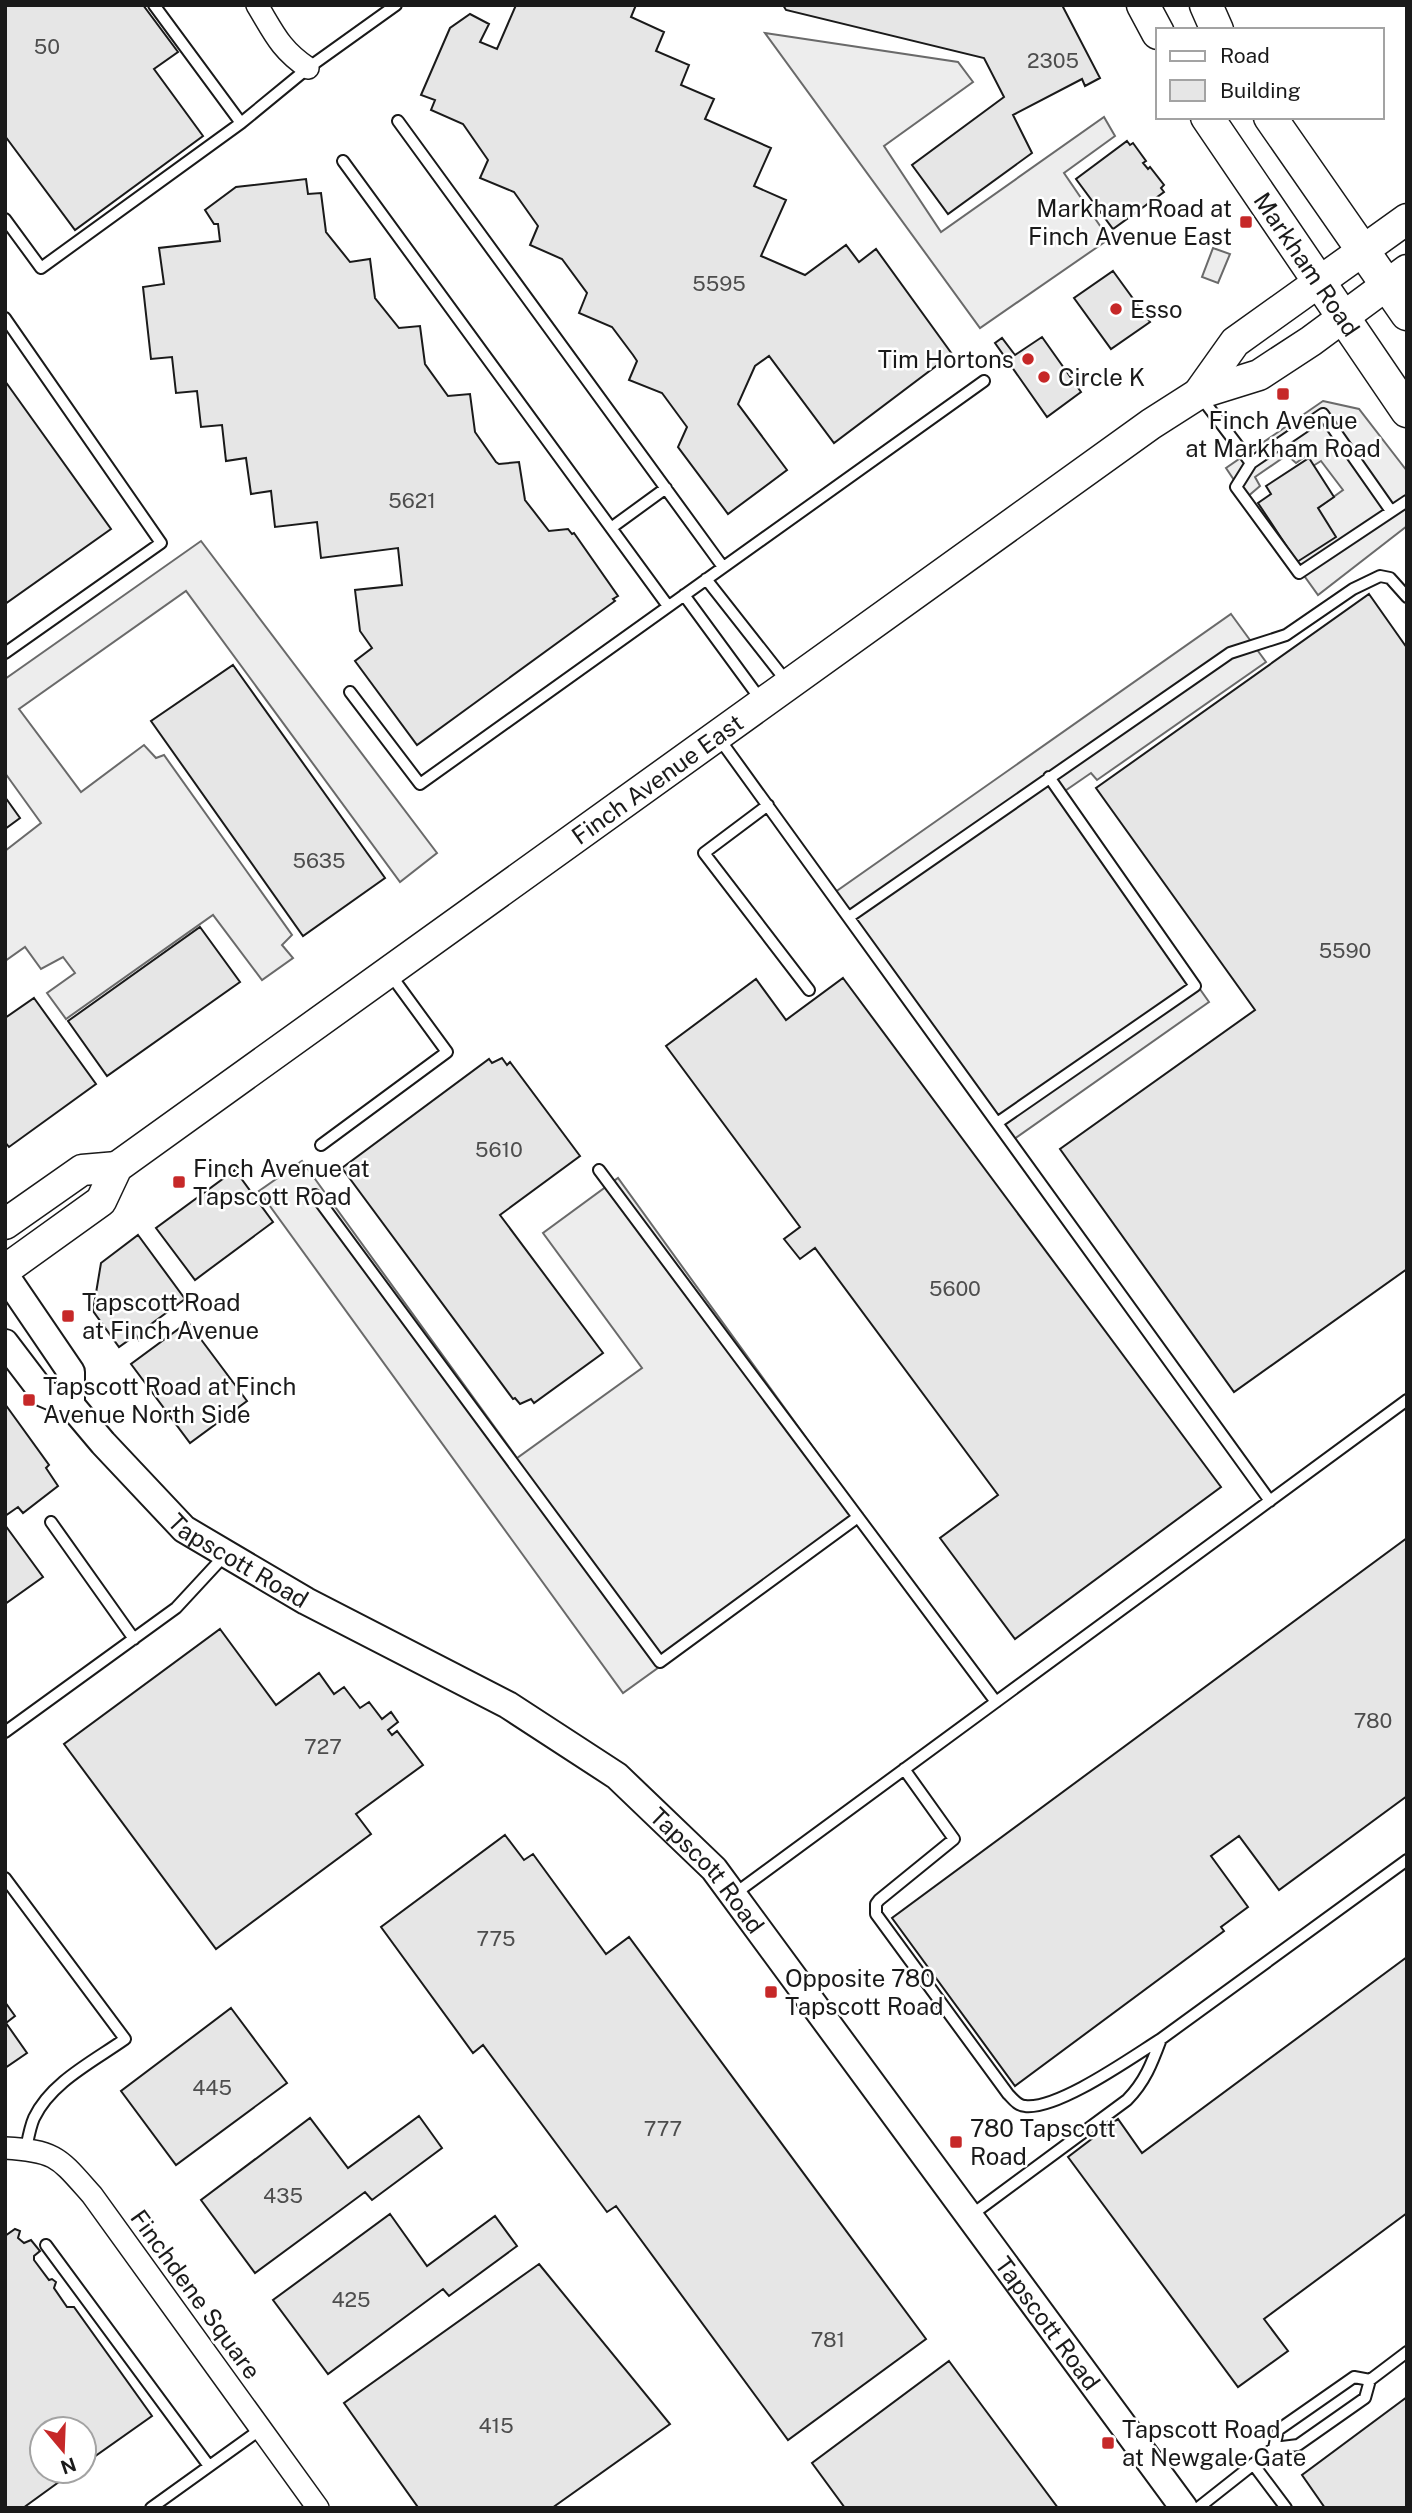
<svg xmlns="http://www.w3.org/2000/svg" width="1412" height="2513" viewBox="0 0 1412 2513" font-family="'Public Sans',sans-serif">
<rect width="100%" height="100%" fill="#fff"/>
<path fill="#ededed" stroke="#6a6a6a" stroke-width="2" d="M765,33L958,62L973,82L884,146L941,232L1104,117L1115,136L1064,173L1109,239L980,328Z
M1213,248L1230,254L1218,283L1202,277Z
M1323,401L1359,409L1407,471V526L1318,595L1277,538L1343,490L1321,461L1313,466L1306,456L1296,463L1287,455L1255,477L1260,486L1246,498L1226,468Z
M201,541L437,853L400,882L186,591L19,709L81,792L144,745L156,758L164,755L292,935L282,945L293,958L262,980L213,915L66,1019L47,993L75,973L63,957L41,969L25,947L5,961V851L41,823L5,773V679Z
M1231,614L1266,662L1097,780L1091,773L1062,793L1209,1002L1007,1144L831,895Z
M302,1161L517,1458L642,1368L543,1233L618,1178L865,1519L623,1693L259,1191Z"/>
<path fill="#e6e6e6" stroke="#1a1a1a" stroke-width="2" d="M5,5H143L178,52L154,69L203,136L75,230L5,136Z
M516,5H636L631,17L664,32L656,51L689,65L681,85L714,99L705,119L771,148L754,186L786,200L761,256L805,275L846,245L859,262L876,249L952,354L834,443L769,356L755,366L738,404L787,470L728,514L678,447L687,427L662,393L629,380L637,361L633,355L612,327L579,313L587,293L562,259L530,245L538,226L514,192L480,178L488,160L463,124L431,110L435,100L421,95L450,28L470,14L489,24L480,42L497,49Z
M783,5H1062L1100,78L1085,86L1082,79L1013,115L1032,153L948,214L912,165L1004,97L984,58L786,10Z
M1127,141L1130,145L1133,143L1146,161L1143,163L1148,169L1150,167L1164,185L1161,188L1164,192L1113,229L1076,179Z
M306,179L308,194L321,193L326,232L350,262L370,259L375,298L399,328L420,326L425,364L448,396L470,394L475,432L496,462L499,464L519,462L525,500L549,531L568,529L572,534L574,533L618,596L613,599L615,601L417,745L355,661L372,648L360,631L355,590L402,585L398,548L321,558L317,522L275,527L271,491L251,494L246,458L226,461L222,425L201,427L197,391L176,393L172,357L151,359L143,287L164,284L159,248L220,241L218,224H214L205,210L236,187Z
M1113,271L1150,322L1111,349L1074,298Z
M1042,337L1081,392L1047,417L995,343L1002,338L1015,355Z
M5,381L111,529L5,604Z
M1309,458L1334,497L1318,508L1336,537L1297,562L1258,503L1271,494L1266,486Z
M1369,594L1407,648V1269L1234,1392L1060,1149L1255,1010L1096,788Z
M233,665L385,878L303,936L151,721Z
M5,797L20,818L5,829Z
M200,927L240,982L107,1076L68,1021Z
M843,978L1221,1487L1015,1639L940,1538L998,1495L815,1248L800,1259L784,1239L800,1227L666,1046L756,979L786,1020Z
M34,998L96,1084L9,1147L5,1142V1018Z
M502,1058L507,1065L510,1062L580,1156L500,1215L603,1353L534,1403L531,1399L520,1404L515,1398L513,1399L342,1168L489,1059L492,1063Z
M235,1170L273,1222L195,1280L156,1228Z
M138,1235L185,1299L143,1330L146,1335L139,1340L136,1335L119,1347L93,1311L101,1263Z
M188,1322L247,1401L190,1443L131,1364Z
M5,1404L49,1465L46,1468L58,1486L23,1513L18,1507L5,1516Z
M5,1525L43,1577L5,1604Z
M1407,1538V1796L1279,1890L1239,1836L1211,1856L1248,1907L1221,1927L1224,1931L1015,2086L892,1918Z
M220,1629L276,1705L319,1673L334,1694L344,1687L360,1708L369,1702L382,1719L391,1712L398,1722L388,1730L392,1735L397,1731L423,1765L356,1814L371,1834L216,1949L64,1744Z
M505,1835L524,1860L533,1854L606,1954L629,1937L926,2339L788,2440L616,2206L607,2212L483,2045L473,2053L381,1927Z
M1407,1957V2213L1264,2319L1288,2351L1238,2387L1068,2157L1118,2119L1142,2153Z
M5,2002L15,2016L6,2023L27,2053L5,2068Z
M231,2008L287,2083L176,2165L121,2091Z
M419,2116L442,2148L372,2200L365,2192L255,2273L201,2200L310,2118L348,2168Z
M390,2214L427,2266L495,2216L517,2246L449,2296L443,2289L328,2374L273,2300Z
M15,2229L20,2231L18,2238L24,2243L31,2240L40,2251L34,2256V2260L49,2280L52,2279L56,2282L54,2288L67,2307H74L152,2416L84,2464V2429H42V2471H74L23,2508H5V2236Z
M539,2264L670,2424L552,2508H415L417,2506L344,2403Z
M949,2361L963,2380L1058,2508H845L812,2463Z
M1407,2397V2508H1325L1302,2475Z"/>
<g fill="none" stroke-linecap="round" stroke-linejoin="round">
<defs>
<path id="service" d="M154,5L241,123
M398,121L723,567
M343,161L668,606
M5,219L41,268L241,123L308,68L396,5
M5,318L161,543L5,653
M1200,396L1251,463
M1391,511L1323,414L1251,463L1236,487L1299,573L1407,501
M611,528L666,488
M706,579L787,682
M684,595L761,700
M350,692L420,784L984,381
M718,737L1270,1501
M768,805L704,853L809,990
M849,917L1230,653L1286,635L1353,589L1380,576L1390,578L1407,597
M997,1123L1195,986L1049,777
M321,1145L447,1052L390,974
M599,1170L996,1702
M315,1195L660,1662L858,1517
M51,1522L134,1639
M5,1732L176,1608L226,1554
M904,1769L954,1839L879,1900L876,1904V1914L1008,2094C1013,2099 1018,2106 1025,2106C1058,2110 1132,2057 1161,2039
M5,1878L125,2039C94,2061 51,2082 34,2118C30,2127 28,2139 26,2149
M733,1895L1407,1400
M970,2216L1127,2100C1145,2082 1152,2063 1161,2039L1407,1860
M46,2245L209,2466
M1274,2448L1278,2430L1354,2377L1370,2380
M1253,2464L1286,2508
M151,2508L261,2429
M1198,2508L1274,2448L1298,2445L1365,2398L1370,2380L1407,2352"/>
<path id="minor" d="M257,5C274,33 280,49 308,68
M5,2148C57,2151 59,2158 92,2195L318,2508"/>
<g id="tertiary">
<path d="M5,1275L71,1372V1405"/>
<path id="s1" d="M5,1343L43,1393L71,1405L103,1443L184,1529L306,1601L508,1705L617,1776L714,1869L1184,2508"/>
</g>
<g id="secondary">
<path d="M1198,394L1235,342L1407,219"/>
<path d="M5,1224L82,1170L117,1167"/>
<path id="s2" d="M5,1270L101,1201L117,1167L1151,424L1198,394L1259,375L1311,341L1407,270"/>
</g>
<g id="primary">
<path d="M1143,5L1158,33"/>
<path d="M1206,5L1217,30"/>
<path id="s3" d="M1207,117L1407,411"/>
<path d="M1270,117L1407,314"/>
</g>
</defs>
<use href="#service" stroke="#1a1a1a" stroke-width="14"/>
<use href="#minor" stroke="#1a1a1a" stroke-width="24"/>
<use href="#tertiary" stroke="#1a1a1a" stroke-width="30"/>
<use href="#secondary" stroke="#1a1a1a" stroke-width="33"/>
<use href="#primary" stroke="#1a1a1a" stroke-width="35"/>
<use href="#service" stroke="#fff" stroke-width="10"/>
<use href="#minor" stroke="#fff" stroke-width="21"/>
<use href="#tertiary" stroke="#fff" stroke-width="26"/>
<use href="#secondary" stroke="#fff" stroke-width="30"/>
<use href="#primary" stroke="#fff" stroke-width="32"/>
</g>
<g fill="#c62828" stroke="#fff" stroke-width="2.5">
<rect x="1239" y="215" width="14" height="14" rx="3.5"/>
<circle cx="1116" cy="309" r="7"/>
<circle cx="1028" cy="359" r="7"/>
<circle cx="1044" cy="377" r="7"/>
<rect x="1276" y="387" width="14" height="14" rx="3.5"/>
<rect x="172" y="1175" width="14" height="14" rx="3.5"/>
<rect x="61" y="1309" width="14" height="14" rx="3.5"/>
<rect x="22" y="1393" width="14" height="14" rx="3.5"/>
<rect x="764" y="1985" width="14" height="14" rx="3.5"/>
<rect x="949" y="2135" width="14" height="14" rx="3.5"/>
<rect x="1101" y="2436" width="14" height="14" rx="3.5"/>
</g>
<g text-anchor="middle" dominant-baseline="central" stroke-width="5" stroke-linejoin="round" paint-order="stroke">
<g font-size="21" fill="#4d4d4d">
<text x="47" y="46">50</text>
<text x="1053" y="60">2305</text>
<text x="719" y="283">5595</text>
<text x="412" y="500">5621</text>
<text x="319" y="860">5635</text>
<text x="1345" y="950">5590</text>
<text x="499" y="1149">5610</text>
<text x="955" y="1288">5600</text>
<text x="1373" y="1720">780</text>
<text x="323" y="1746">727</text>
<text x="496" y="1938">775</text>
<text x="212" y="2087">445</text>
<text x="663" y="2128">777</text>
<text x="283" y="2195">435</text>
<text x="351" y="2299">425</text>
<text x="828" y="2339">781</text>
<text x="496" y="2425">415</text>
</g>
<g font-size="24" fill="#1a1a1a" stroke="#fff" text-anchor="start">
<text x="1232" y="208" text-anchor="end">Markham Road at<tspan x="1232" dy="28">Finch Avenue East</tspan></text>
<text x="1130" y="309">Esso</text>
<text x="1014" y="359" text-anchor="end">Tim Hortons</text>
<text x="1058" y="377">Circle K</text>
<text x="1283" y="420" text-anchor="middle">Finch Avenue<tspan x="1283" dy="28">at Markham Road</tspan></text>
<text x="193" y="1168">Finch Avenue at<tspan x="193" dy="28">Tapscott Road</tspan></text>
<text x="82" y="1302">Tapscott Road<tspan x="82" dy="28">at Finch Avenue</tspan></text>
<text x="43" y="1386">Tapscott Road at Finch<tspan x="43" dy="28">Avenue North Side</tspan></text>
<text x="785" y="1978">Opposite 780<tspan x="785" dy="28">Tapscott Road</tspan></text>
<text x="970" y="2128">780 Tapscott<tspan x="970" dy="28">Road</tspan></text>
<text x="1122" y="2429">Tapscott Road<tspan x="1122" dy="28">at Newgale Gate</tspan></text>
</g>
<g font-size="24" fill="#1a1a1a" stroke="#fff">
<text stroke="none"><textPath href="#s3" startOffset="178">Markham Road</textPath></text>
<text stroke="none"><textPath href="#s2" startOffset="821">Finch Avenue East</textPath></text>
<text stroke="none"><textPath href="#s1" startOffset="324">Tapscott Road</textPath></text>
<text stroke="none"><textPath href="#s1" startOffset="891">Tapscott Road</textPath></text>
<text transform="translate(196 2294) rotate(54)">Finchdene Square</text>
<text stroke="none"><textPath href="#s1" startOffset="1458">Tapscott Road</textPath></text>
</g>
</g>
<rect width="1412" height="2513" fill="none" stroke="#1a1a1a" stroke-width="14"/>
<rect x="1156" y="28" width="228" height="91" fill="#ffffff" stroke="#a3a3a3" stroke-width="2"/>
<rect x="1170" y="51" width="35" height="10" fill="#ffffff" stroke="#a3a3a3" stroke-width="2"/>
<text x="1220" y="63" font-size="21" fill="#1a1a1a">Road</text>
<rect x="1170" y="80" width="35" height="21" fill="#e6e6e6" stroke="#a3a3a3" stroke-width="2"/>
<text x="1220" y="98" font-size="21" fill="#1a1a1a">Building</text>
<g transform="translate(63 2450) rotate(161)"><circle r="33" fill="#ffffff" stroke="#a3a3a3" stroke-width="2"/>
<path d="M0-5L12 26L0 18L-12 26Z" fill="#c62828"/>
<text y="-10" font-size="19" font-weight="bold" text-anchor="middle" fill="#1a1a1a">N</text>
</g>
</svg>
